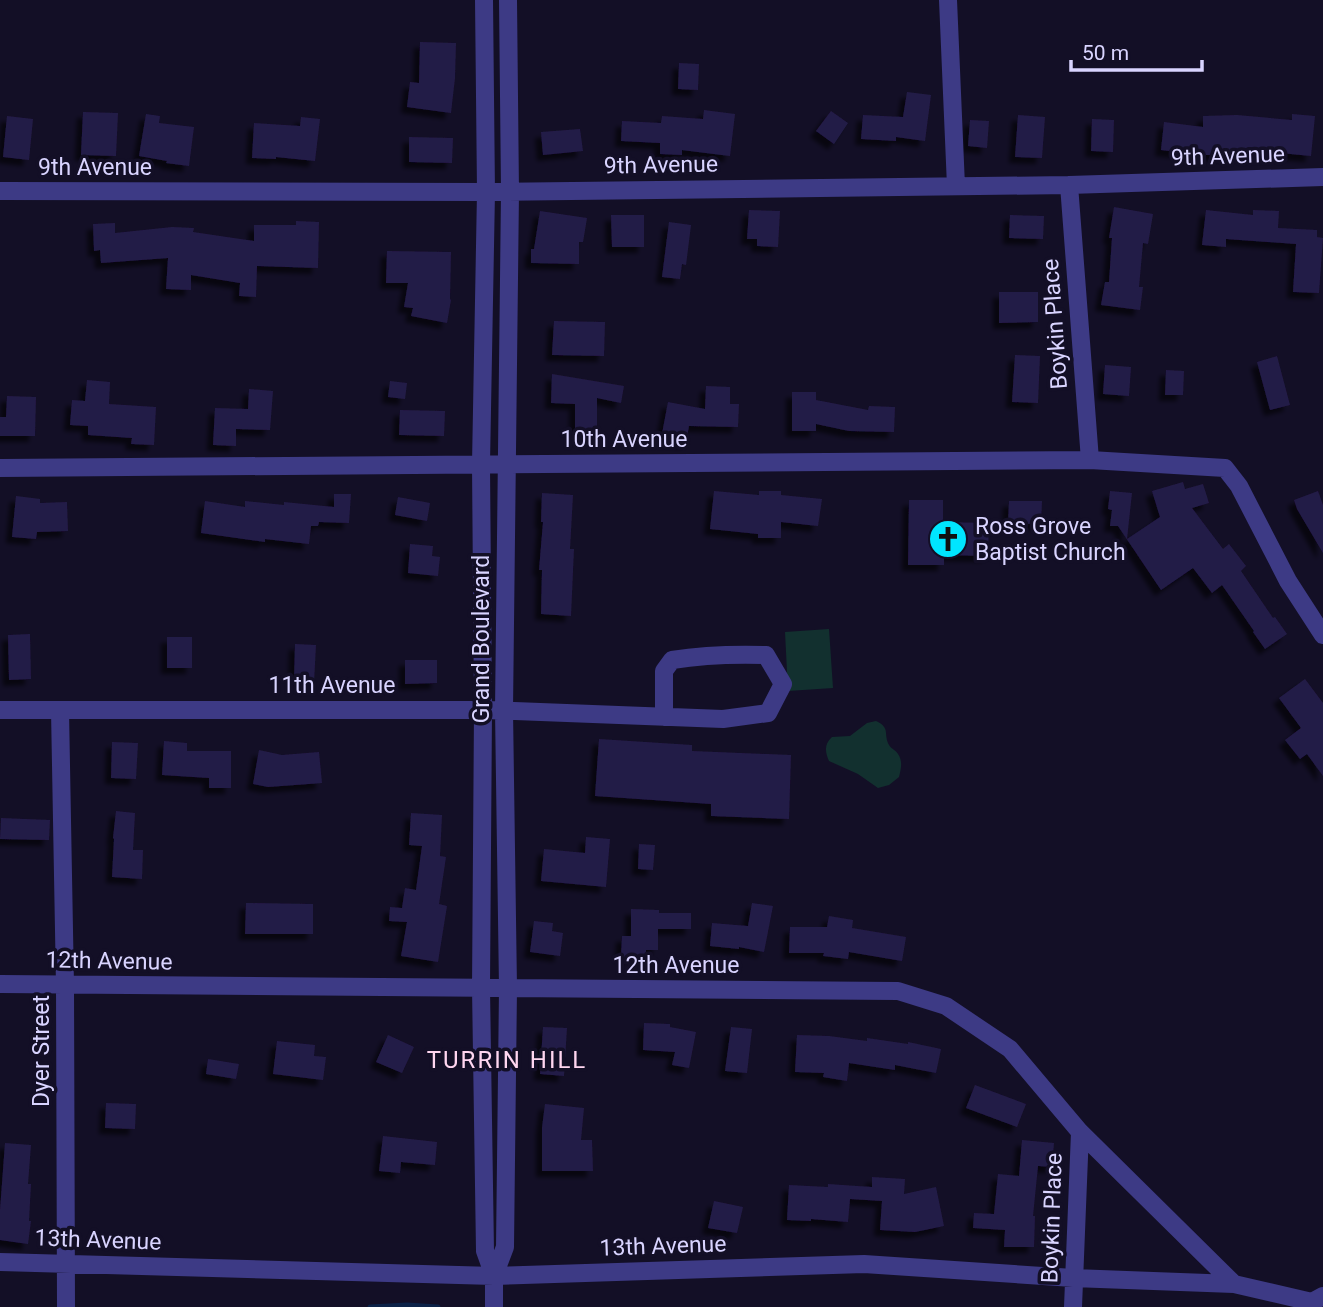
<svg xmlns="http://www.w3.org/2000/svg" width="1323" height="1307" viewBox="0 0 1323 1307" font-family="Roboto,sans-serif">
<defs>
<filter id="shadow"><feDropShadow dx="-6" dy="6" stdDeviation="2" flood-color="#0009"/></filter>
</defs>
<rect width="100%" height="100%" fill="#130f26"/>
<path fill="#12302f" d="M829,629L833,688L788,691L785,632Z
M876,721C891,728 883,734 889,745C891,749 896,750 898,754C903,761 901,769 899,777L889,785L878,788L858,774L829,761C825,752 824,744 832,737L850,736L867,723Z"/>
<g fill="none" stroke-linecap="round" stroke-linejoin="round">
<path stroke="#0c2248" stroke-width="5" d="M370,1307L407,1305L438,1307"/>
</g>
<path fill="#241b47" filter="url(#shadow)" d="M420,42L456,43L455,78L451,113L407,107L410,82L419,83Z
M679,63L699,64L698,90L678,89Z
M907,92L931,95L925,141L896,137V141L861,139L863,115L903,117Z
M704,110L735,114L730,156L682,150V155L660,154V143L621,141L622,121L661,123L662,116L703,119Z
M831,111L848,123L834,144L816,131Z
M83,112L118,113L116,156L81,155Z
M146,114L160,116L159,123L194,127L189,166L166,163L167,161L139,156Z
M1292,114L1315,116L1311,156L1270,152L1269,156L1231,152V155H1204L1161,150L1164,122L1203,127V116L1237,115L1292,120Z
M1018,115L1045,117L1042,158L1015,157Z
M7,116L33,119L29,160L3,157Z
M301,117L320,119L315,161L276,157V159L252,158L254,123L300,126Z
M1092,119L1114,120L1113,152L1091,151Z
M970,120L989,121L987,148L968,146Z
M580,129L583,151L543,155L541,132Z
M409,137L453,138L452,163L409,162Z
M1114,207L1153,214L1148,244L1143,243L1139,287H1143L1140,310L1101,305L1105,282H1109L1112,238H1109Z
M749,210L780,211L778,247L757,246V239H747Z
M1206,210L1253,215V210L1279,211L1278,228L1317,230V237L1323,238L1319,293L1293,292L1296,244L1226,239V247L1202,245Z
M540,211L587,218L583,242H579V264L531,263V249H534Z
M611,215H644V247H612Z
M1010,215L1044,216L1043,239L1009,238Z
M296,221L319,222L318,268L257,266L256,297L239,296L240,283L191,275V290L166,289L168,258L101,263L100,250L94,251L93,224L115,223V233L172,227L194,228L193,232L254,241V225H296Z
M669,222L691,225L686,265L682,264L680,279L662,277Z
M387,251L451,252L450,299L451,300L447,323L411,316L413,308L404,307L408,283H386Z
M999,292H1038V322L999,323Z
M554,321L605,322L604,356L552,355Z
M1015,355L1040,356L1038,403L1012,402Z
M1277,356L1290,405L1270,410L1257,362Z
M1105,365L1131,367L1129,396L1103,394Z
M1166,370L1184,371L1183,395H1165Z
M552,374L624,386L621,403L597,398V439H575V404L551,403Z
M87,380L110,382L109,404L156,407L154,445L131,444L132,438L88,435V426L70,425L72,400L85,401Z
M390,381L407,383L405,399L388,397Z
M706,386L730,387V404H739L738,427L689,426L686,443L661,439L668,402L705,409Z
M249,389L273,391L270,430L236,429V446L213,445L215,408L248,409Z
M792,392H816V400L868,410L869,406L895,407L894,432L849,431L816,424V431H792Z
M7,396L36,397L35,436H0V417H6Z
M400,410L445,411L444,436L399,435Z
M1183,482L1185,489L1203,484L1209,503L1192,508L1223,549L1229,544L1246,566L1241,571L1273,618L1275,617L1287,634L1265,649L1253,632L1254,631L1222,585L1212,593L1193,568L1161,590L1118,526H1110L1112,510L1108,509L1110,491L1132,493L1127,539L1160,517L1152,491Z
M714,491L759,495V491H781V495L822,499L818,526L781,522V538H758V534L710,529Z
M1318,491L1323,505V553L1297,509L1294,500Z
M542,493L573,495L570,549H574L571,616L541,614L542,570H539L543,522H541Z
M334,494H351L349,523L319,522L318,526H311L309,544L265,539V542L201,533L205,501L245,507V501L284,505V502L334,507Z
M16,496L40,499V503L67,502L68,531L37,532L36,539L12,537Z
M398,497L430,503L427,521L395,515Z
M909,500H943V522L989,523L988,556L944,555V565H908Z
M1009,501H1042L1041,524H1008Z
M410,544L433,546L432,556L440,557L438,576L408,573Z
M30,634L31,679L9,680L8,635Z
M167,637H192V668H167Z
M295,644L316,645L314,683L294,682Z
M405,660H437V683L405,684Z
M1305,679L1323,703V776L1307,754L1300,759L1285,740L1301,728L1279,698Z
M599,739L692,745V751L791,755L789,819L711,816V804L595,796Z
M164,741L187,743V751H231V788H209V778L162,775Z
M112,742L138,743L136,779L111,778Z
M259,750L282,755L319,752L322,783L268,787L253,784Z
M116,811L135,813L133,850H143L142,879L112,877L114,839L113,838Z
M411,813L442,815L440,856L446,857L439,904L447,906L438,962L401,956L407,922L389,921L390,907L402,908L405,888L416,890L422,846L409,845Z
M1,818L50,820L49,840L0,839Z
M586,837L610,839L606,887L541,881L544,849L585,853Z
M639,844L655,845L653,870L638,869Z
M246,903L313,904V934H245Z
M752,903L773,906L764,952L739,947V949L710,946L712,923L748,926Z
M631,909L659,910V913H691V929H658V950H646V958L621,957L622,936H631Z
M829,916L853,920L852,928L906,937L902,961L849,952L848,959L823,956L824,953H789L790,927H827Z
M534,921L553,923L552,931L563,933L560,956L530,952Z
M644,1023L670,1024V1027L696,1032L689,1068L672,1065L675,1052L643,1050Z
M543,1027L567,1028L564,1076L540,1074Z
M731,1027L752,1029L747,1073L725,1071Z
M388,1035L414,1047L402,1073L376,1062Z
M797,1035L829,1036L867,1041V1038L908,1044V1042L941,1049L936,1073L895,1065V1070L849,1063L847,1081L823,1077L824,1073L795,1072Z
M277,1041L315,1045L314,1056L326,1057L323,1080L273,1074Z
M208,1059L239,1064L236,1079L206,1074Z
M975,1085L1026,1104L1017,1127L966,1108Z
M106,1103L136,1104L135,1129L105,1128Z
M545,1104L584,1108L581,1140H592L593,1171H542V1128Z
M383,1136L437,1142L435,1165L401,1162L400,1173L379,1171Z
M1022,1140L1054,1143L1052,1167L1038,1166L1033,1216H1035L1034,1247H1004L1005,1230L973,1228L974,1213L994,1214L998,1174L1019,1176Z
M5,1143L31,1145L28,1184H31L29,1221H31L28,1244L0,1240V1210Z
M872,1177L905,1179L904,1194L936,1187L944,1226L915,1232L880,1230L882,1201L850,1199L848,1222L811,1219V1221L787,1220L789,1185L828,1187V1184L872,1187Z
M714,1201L743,1207L737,1233L708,1228Z"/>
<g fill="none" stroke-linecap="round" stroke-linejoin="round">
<path stroke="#3d3a85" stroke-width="18" d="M484,0L486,192L481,464L483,710L481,988L485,1251L494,1276
M948,0L956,186
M1069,185L1090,460
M0,191L486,192L1069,185L1323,177
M0,468L1090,460L1225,468L1239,486L1288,581L1323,635
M0,710H487L723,719L768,713L783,684L766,655C734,654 703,655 672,660L664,671V717
M60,710L65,985L66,1307
M0,984L898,991L946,1006L1010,1049L1080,1132L1234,1284
M0,1262L494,1276L864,1264L1073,1278L1234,1284L1312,1302L1323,1296
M494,1307V1276L505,1247L508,988L504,710L510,192L508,0
M1073,1307L1080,1132"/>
</g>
<defs>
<symbol id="church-disc" viewBox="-11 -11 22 22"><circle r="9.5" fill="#00e5ff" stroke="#130f26"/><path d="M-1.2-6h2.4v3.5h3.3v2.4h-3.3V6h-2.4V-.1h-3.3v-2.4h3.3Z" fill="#111"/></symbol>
</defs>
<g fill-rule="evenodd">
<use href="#church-disc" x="926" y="517" width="44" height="44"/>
</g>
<g text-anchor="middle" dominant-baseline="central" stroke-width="7" stroke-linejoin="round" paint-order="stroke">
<g font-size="23" fill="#d9d4ff" stroke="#130f26">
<text transform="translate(1228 156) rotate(-2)">9th Avenue</text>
<text transform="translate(661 165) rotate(-1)">9th Avenue</text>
<text x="95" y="167">9th Avenue</text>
<text transform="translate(1055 324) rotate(-94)">Boykin Place</text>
<text x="624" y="439">10th Avenue</text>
<text transform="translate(481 639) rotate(-90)">Grand Boulevard</text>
<text x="332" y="685">11th Avenue</text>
<text transform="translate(109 961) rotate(1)">12th Avenue</text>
<text x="676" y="965">12th Avenue</text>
<text transform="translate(41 1051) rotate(-90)">Dyer Street</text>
<text transform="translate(1052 1218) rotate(-88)">Boykin Place</text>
<text transform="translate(98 1240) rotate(2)">13th Avenue</text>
<text transform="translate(663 1246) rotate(-2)">13th Avenue</text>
</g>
<g font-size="23" fill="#d9d4ff" stroke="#130f26" text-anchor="start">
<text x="975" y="526">Ross Grove<tspan x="975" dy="26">Baptist Church</tspan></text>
</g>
<g font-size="24" letter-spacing="2" fill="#ffd6f0" stroke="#130f26">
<text x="507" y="1060">TURRIN HILL</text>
</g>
</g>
<path d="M1071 60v10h131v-10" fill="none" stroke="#d9d4ff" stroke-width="3.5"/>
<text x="1082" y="60" font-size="21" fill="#d9d4ff" stroke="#130f26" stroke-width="5" paint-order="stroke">50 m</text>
</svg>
